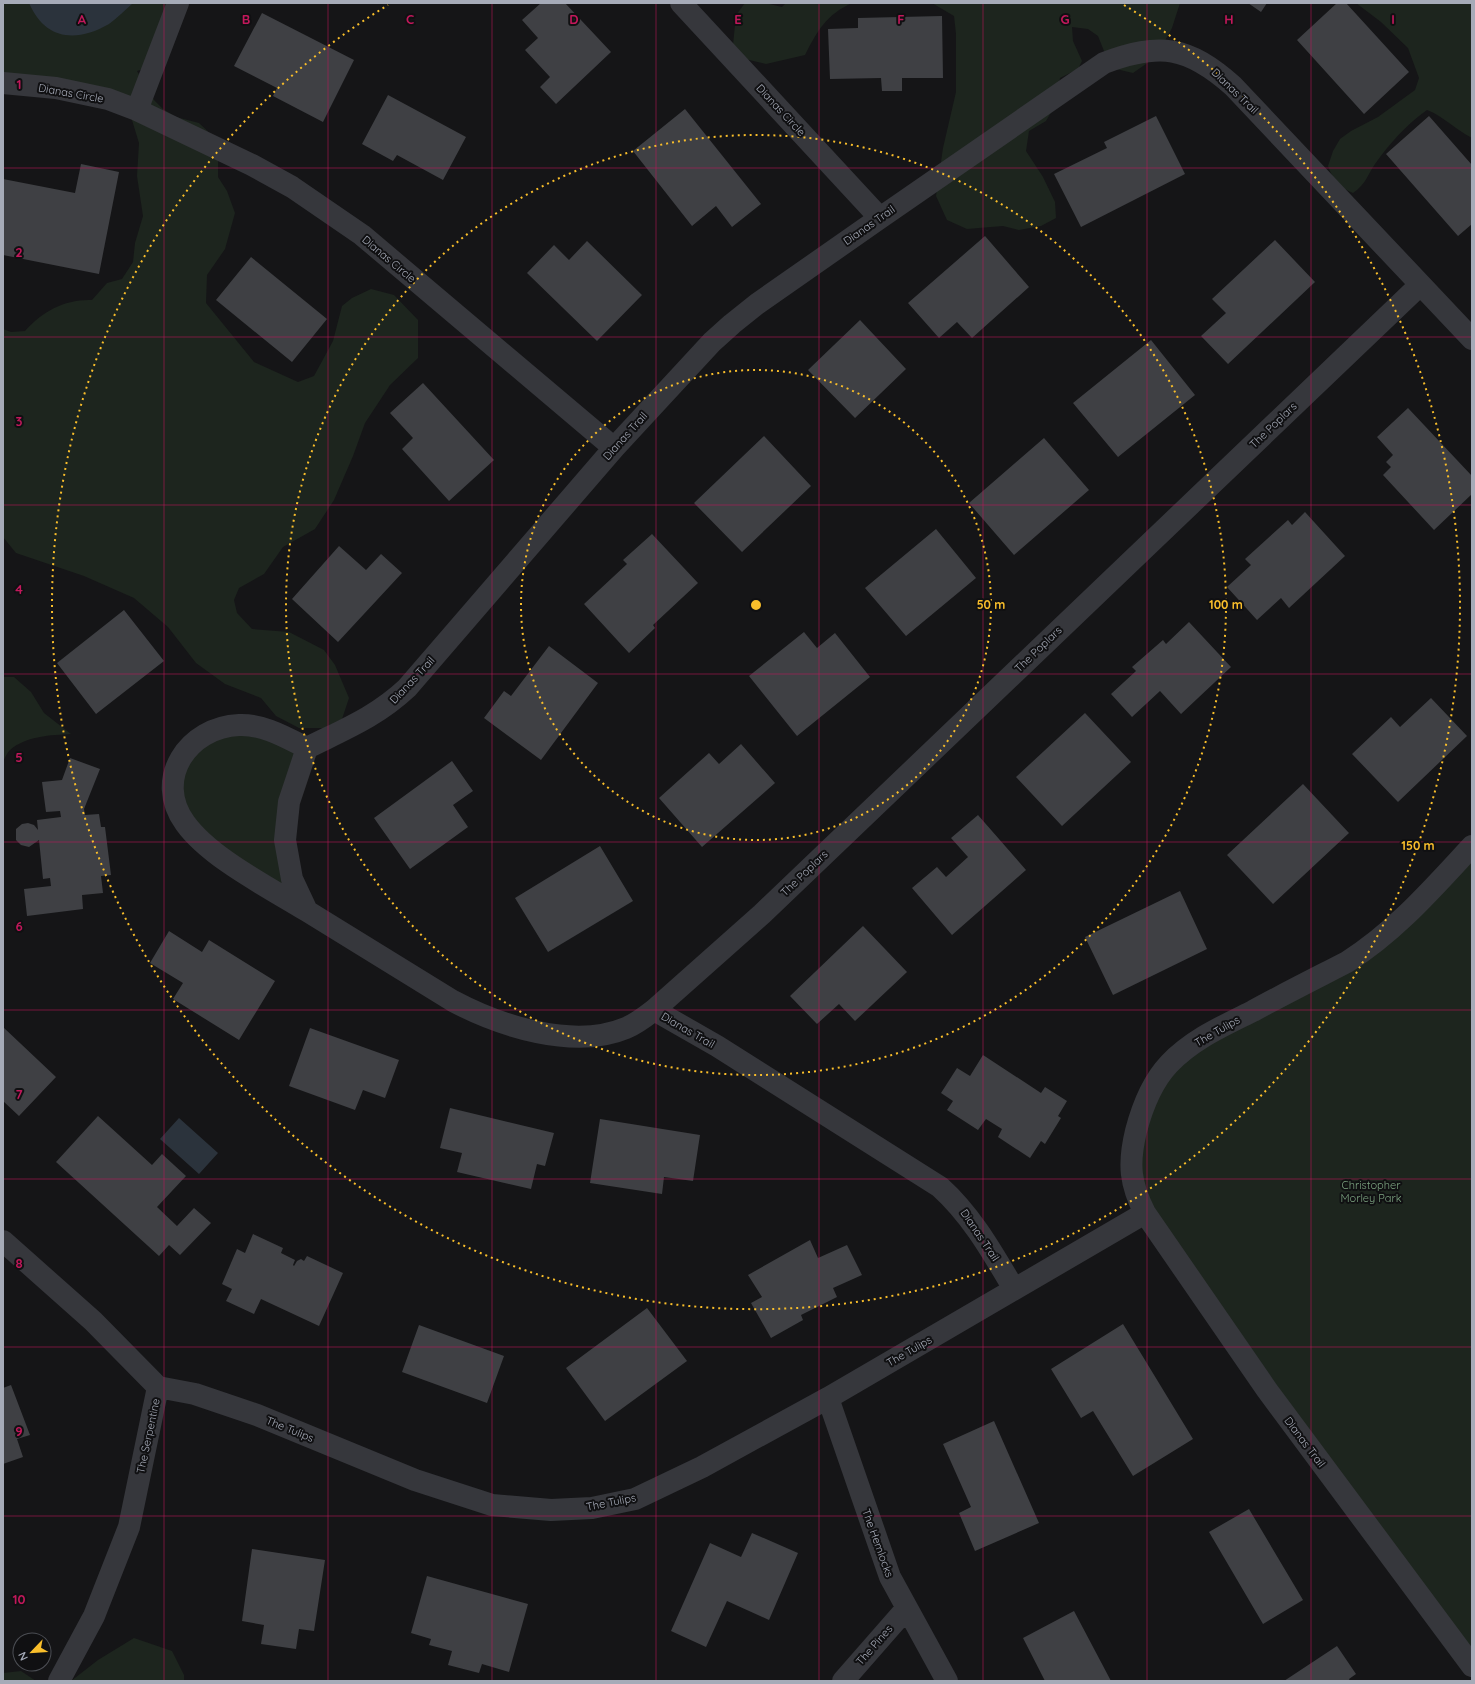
<svg xmlns="http://www.w3.org/2000/svg" width="1475" height="1684" viewBox="0 0 1475 1684" font-family="Quicksand,sans-serif">
<rect width="100%" height="100%" fill="#151517"/>
<path fill="#1d251e" d="M3,3H173L150,67L137,71L154,100L163,109L176,117L199,123L218,141V177L227,191L235,213L225,249L207,275L206,303L254,362L298,382L314,376L333,341L342,306L352,298L371,289L394,295L418,320V358L390,385L365,423L353,456L334,500L315,529L283,547L264,574L239,588L234,600L237,613L252,629L289,632L324,650L335,665L349,698L342,719L324,728H299L276,716L261,698L225,684L196,663L168,627L134,598L84,576L16,553L3,537V329L11,332L25,331C43,311 65,299 92,300L107,283L122,279L133,262L135,243L143,216L137,176L139,143L128,107L3,86Z
M745,3H765L782,7L786,3H852C826,15 818,30 805,55L766,64L745,59L733,45L736,15Z
M932,3H1180L1172,28L1156,57L1133,73L1116,69L1104,51L1098,36L1088,29L1072,27L1073,41L1082,61L1078,69L1060,78L1056,104L1046,121L1029,131L1026,151L1043,177L1055,202L1056,218L1041,226L1019,230L1003,226L967,229L947,220L936,196L943,148L956,92V34L954,16Z
M1356,3H1472V138C1456,130 1443,116 1427,110C1406,125 1390,143 1375,164C1367,176 1366,184 1353,193C1339,187 1333,180 1328,166L1333,151L1340,139L1351,131L1378,117L1415,90L1419,78L1408,48L1381,22Z
M3,677H14L31,692L44,713L71,734C51,735 26,736 10,750C7,753 5,758 3,761Z
M225,726L307,748L289,802L307,911L218,855L173,785L211,731Z
M1472,846V1666L1131,1176L1169,1064L1347,962Z
M134,1638L172,1651L184,1675V1681H71L98,1660Z
M21,1671L36,1681H3V1673Z"/>
<path fill="#2b333c" d="M29,3H133C125,10 117,18 109,24C76,43 45,40 29,3Z
M179,1118L218,1153L199,1174L160,1139Z"/>
<path fill="#3f4044" d="M541,3H565L611,52L556,104L540,87L550,77L525,50L538,38L522,20Z
M1248,3H1267L1261,12Z
M1337,3H1346L1409,72L1364,114L1297,40Z
M262,13L354,60L323,122L273,96L277,88L234,66Z
M942,16L943,78H902V91H882L881,78L830,79L828,29L858,28V18Z
M388,95L466,137L443,180L397,155L393,161L362,144Z
M685,109L761,204L732,227L716,206L692,226L633,151Z
M1156,116L1185,174L1081,227L1054,174L1107,148L1104,142Z
M1429,116L1472,165V224L1458,236L1386,154Z
M81,164L119,172L99,274L3,255V179L75,193Z
M985,236L1029,287L972,338L957,322L939,338L908,303Z
M1275,240L1315,282L1228,364L1201,336L1226,313L1212,299Z
M587,241L642,295L597,341L527,273L554,245L569,260Z
M251,257L327,319L292,362L216,300Z
M860,320L906,369L855,418L808,370Z
M1151,340L1195,395L1118,457L1073,403Z
M423,383L494,460L449,501L402,449L413,438L390,413Z
M1408,408L1472,476V494L1434,530L1383,475L1391,467L1386,462L1393,455L1377,437Z
M764,436L811,486L742,552L694,503Z
M1044,438L1089,490L1014,555L969,503Z
M1305,512L1345,556L1289,608L1281,598L1257,620L1227,587L1251,565L1245,559L1288,520L1292,525Z
M936,529L976,578L906,636L865,588Z
M652,534L698,583L653,625L655,628L629,653L584,604L627,564L623,560Z
M339,546L366,570L381,554L402,573L338,642L292,599Z
M124,610L164,661L96,714L57,663Z
M1189,622L1231,667L1181,714L1160,691L1132,717L1111,694L1136,671L1132,667L1163,640L1166,644Z
M804,632L817,648L835,633L870,677L797,736L749,676Z
M549,646L598,683L541,760L484,718L504,691L511,696Z
M1431,698L1467,736L1398,802L1352,754L1391,717L1400,727Z
M1085,713L1131,762L1062,826L1016,777Z
M741,744L775,783L702,847L659,798L709,753L719,764Z
M70,758L100,769L84,809L85,815L99,814L101,827H105L111,875L101,876L103,893L82,895L83,909L27,916L24,889L51,886L50,878L43,879L39,840L29,847L21,845L16,840V829L22,824L28,823L34,825L38,830L37,820L61,817L60,811L46,812L42,782L62,780Z
M452,761L473,791L453,805L468,827L410,869L374,818Z
M1303,784L1349,833L1273,904L1227,855Z
M978,815L1026,870L952,935L912,888L937,867L946,877L968,857L951,838Z
M600,846L633,901L548,952L515,898Z
M1180,891L1207,949L1113,995L1085,937Z
M863,926L907,972L855,1021L839,1004L817,1024L790,996Z
M169,931L202,952L209,940L275,981L239,1040L173,999L183,983L150,963Z
M3,1027L56,1077L19,1116L3,1101Z
M310,1028L399,1060L385,1098L363,1090L355,1110L289,1086Z
M983,1055L1041,1093L1045,1087L1067,1101L1058,1116L1061,1118L1045,1144L1041,1141L1030,1158L998,1137L1002,1129L986,1119L978,1130L947,1110L953,1101L941,1093L957,1068L970,1076Z
M450,1108L554,1133L545,1166L537,1164L531,1189L457,1172L462,1153L440,1148Z
M98,1116L152,1165L162,1154L186,1176L157,1207L177,1226L194,1208L211,1223L180,1255L169,1245L159,1256L56,1162Z
M600,1119L700,1135L693,1181L664,1177L662,1194L590,1183Z
M253,1234L283,1248L281,1253L295,1260L293,1265L294,1266L297,1261L301,1259L304,1261L307,1256L343,1273L319,1326L261,1299L254,1314L226,1301L232,1289L222,1284L237,1249L245,1253Z
M810,1240L818,1258L847,1245L862,1275L833,1288L837,1297L801,1315L803,1320L771,1338L751,1303L762,1297L748,1275Z
M647,1308L687,1361L605,1421L566,1368Z
M1123,1324L1193,1439L1133,1476L1093,1411L1081,1418L1051,1369Z
M419,1325L504,1356L487,1403L402,1372Z
M11,1385L30,1435L17,1439L23,1457L3,1464V1388Z
M994,1421L1039,1523L975,1551L959,1513L971,1507L943,1444Z
M1249,1509L1303,1600L1263,1624L1209,1532Z
M752,1533L798,1553L769,1620L727,1601L706,1647L671,1631L710,1543L741,1557Z
M252,1549L325,1560L314,1631L299,1629L296,1649L261,1644L264,1625L242,1621Z
M427,1576L528,1604L509,1672L482,1664L479,1673L448,1665L452,1651L429,1645L431,1639L411,1633Z
M1074,1611L1111,1681H1045L1023,1638Z
M1337,1646L1356,1674L1349,1679L1350,1681H1284Z"/>
<g fill="none" stroke-linecap="round" stroke-linejoin="round">
<path stroke="#36373c" stroke-width="22" d="M681,3L880,218
M3,83L56,88L108,99L137,110L252,165L292,187L362,235L614,448
M137,110L178,3
M1420,285L762,914L654,1010C645,1017 636,1024 626,1028C574,1050 500,1026 453,1001L307,911L292,879L285,840L289,802L307,748C345,729 376,717 407,688L614,448L712,342L732,324L757,304L880,218L1104,63C1160,42 1188,46 1233,86L1472,339
M307,748C285,737 263,724 239,725C188,727 153,779 185,823C210,858 270,888 307,911
M1472,846C1433,888 1396,931 1347,962C1316,978 1284,994 1253,1011C1223,1026 1193,1039 1169,1064C1152,1082 1142,1108 1136,1131C1128,1164 1130,1184 1145,1213L1267,1390L1472,1666
M654,1010L717,1046L940,1187C972,1216 992,1252 1014,1289
M3,1241L93,1321L158,1387L129,1527L94,1616L59,1681
M158,1387L195,1394L257,1415L415,1480L492,1505L551,1510L592,1508L635,1499L702,1467L828,1398L1145,1213
M828,1398L890,1577L947,1681
M843,1681L906,1609"/>
</g>
<path fill="none" stroke="#c2185b" stroke-width="1" stroke-opacity="0.55" d="M164,3V1681M328,3V1681M492,3V1681M656,3V1681M819,3V1681M983,3V1681M1147,3V1681M1311,3V1681M3,168H1472M3,337H1472M3,505H1472M3,674H1472M3,842H1472M3,1010H1472M3,1179H1472M3,1347H1472M3,1516H1472"/>
<g fill="none" stroke="#f9be2b" stroke-width="2" stroke-dasharray="2 4">
<circle cx="756" cy="605" r="235"/>
<circle cx="756" cy="605" r="470"/>
<path d="M1124 5A704 704 0 1 1 388 5"/>
</g>
<g text-anchor="middle" dominant-baseline="central" stroke-width="4" stroke-linejoin="round" paint-order="stroke">
<g font-size="11" fill="#a6abb8" stroke="#101012">
<text transform="translate(1235 91) rotate(44)">Dianas Trail</text>
<text transform="translate(71 93) rotate(10)">Dianas Circle</text>
<text transform="translate(781 110) rotate(47)">Dianas Circle</text>
<text transform="translate(869 225) rotate(-35)">Dianas Trail</text>
<text transform="translate(389 259) rotate(40)">Dianas Circle</text>
<text transform="translate(1273 425) rotate(-44)">The Poplars</text>
<text transform="translate(625 436) rotate(-48)">Dianas Trail</text>
<text transform="translate(1038 649) rotate(-44)">The Poplars</text>
<text transform="translate(412 680) rotate(-47)">Dianas Trail</text>
<text transform="translate(804 873) rotate(-44)">The Poplars</text>
<text transform="translate(688 1030) rotate(30)">Dianas Trail</text>
<text transform="translate(1217 1031) rotate(-30)">The Tulips</text>
<text transform="translate(980 1235) rotate(56)">Dianas Trail</text>
<text transform="translate(909 1351) rotate(-30)">The Tulips</text>
<text transform="translate(290 1429) rotate(22)">The Tulips</text>
<text transform="translate(148 1436) rotate(-78)">The Serpentine</text>
<text transform="translate(1305 1442) rotate(53)">Dianas Trail</text>
<text transform="translate(611 1502) rotate(-11)">The Tulips</text>
<text transform="translate(878 1543) rotate(70)">The Hemlocks</text>
<text transform="translate(874 1645) rotate(-49)">The Pines</text>
</g>
<g font-size="11" fill="#7da481" stroke="#101012">
<text x="1371" y="1185">Christopher<tspan x="1371" dy="13">Morley Park</tspan></text>
</g>
</g>
<g font-size="13" text-anchor="middle" font-weight="bold" fill="#c2185b" stroke="#101012" stroke-width="4" stroke-linejoin="round" paint-order="stroke">
<text x="82" y="24">A</text>
<text x="246" y="24">B</text>
<text x="410" y="24">C</text>
<text x="574" y="24">D</text>
<text x="738" y="24">E</text>
<text x="901" y="24">F</text>
<text x="1065" y="24">G</text>
<text x="1229" y="24">H</text>
<text x="1393" y="24">I</text>
<text x="19" y="89">1</text>
<text x="19" y="257">2</text>
<text x="19" y="426">3</text>
<text x="19" y="594">4</text>
<text x="19" y="762">5</text>
<text x="19" y="931">6</text>
<text x="19" y="1099">7</text>
<text x="19" y="1268">8</text>
<text x="19" y="1436">9</text>
<text x="19" y="1604">10</text>
</g>
<circle cx="756" cy="605" r="6" fill="#f9be2b" stroke="#101012" stroke-width="2"/>
<g font-size="12" text-anchor="middle" font-weight="bold" fill="#f9be2b" stroke="#101012" stroke-width="4" stroke-linejoin="round" paint-order="stroke">
<text x="991" y="609">50 m</text>
<text x="1226" y="609">100 m</text>
<text x="1418" y="850">150 m</text>
</g>
<rect width="1475" height="1684" fill="none" stroke="#a6abb8" stroke-width="8"/>
<g transform="translate(32 1652) rotate(245)"><circle r="19" fill="#101012" stroke="#4c4e54"/>
<path d="M0-3L7 15L0 10L-7 15Z" fill="#f9be2b"/>
<text y="-6" font-size="11" font-weight="bold" text-anchor="middle" fill="#a6abb8">N</text>
</g>
</svg>
